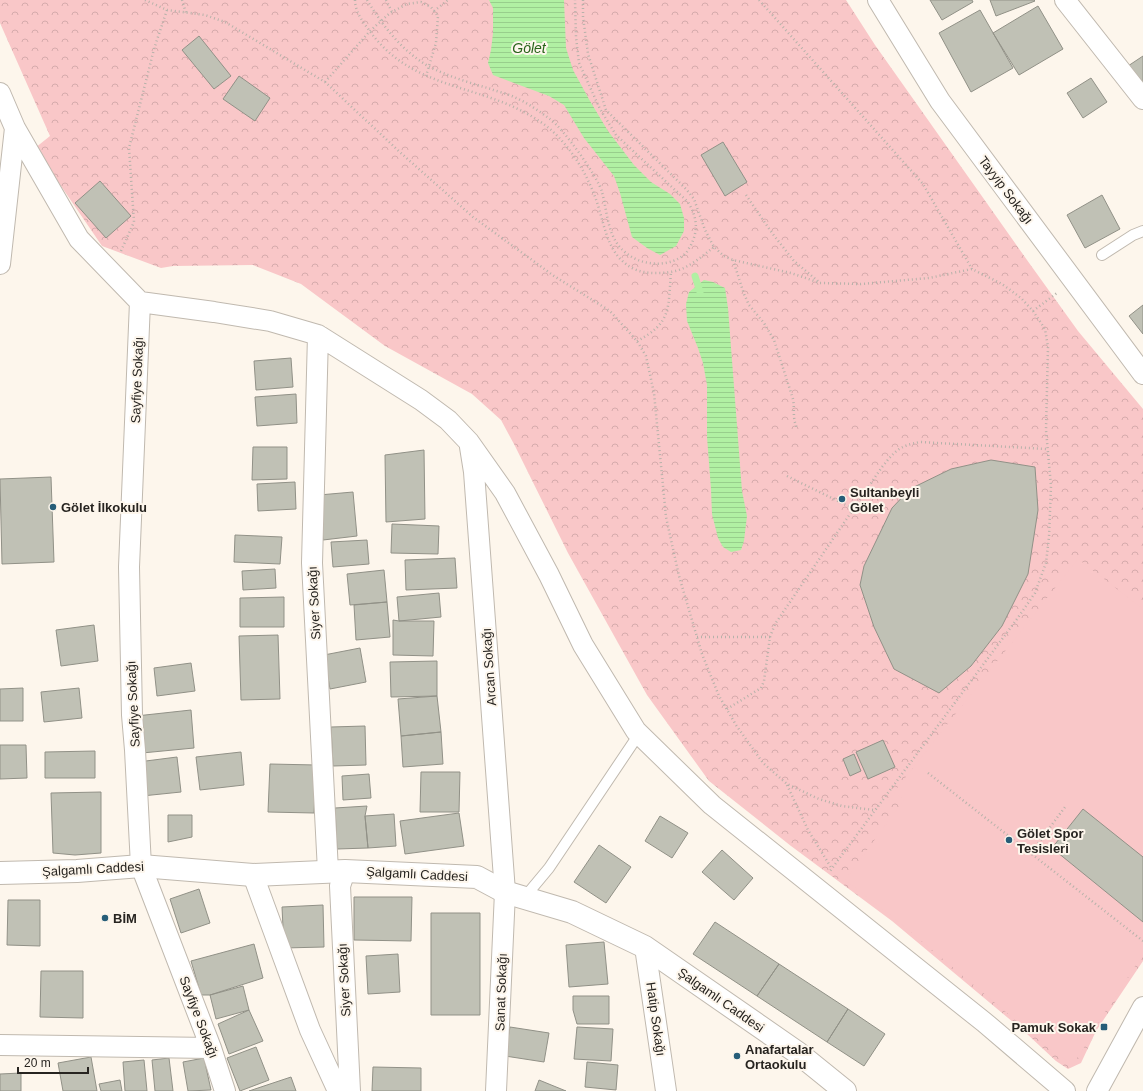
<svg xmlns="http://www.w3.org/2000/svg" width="1143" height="1091" viewBox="0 0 1143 1091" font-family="Helvetica,sans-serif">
<defs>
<pattern id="forest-crowns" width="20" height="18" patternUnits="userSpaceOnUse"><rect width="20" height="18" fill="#f9c7c8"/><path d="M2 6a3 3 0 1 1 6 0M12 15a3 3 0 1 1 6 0" fill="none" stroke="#d5abac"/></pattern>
<pattern id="water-rules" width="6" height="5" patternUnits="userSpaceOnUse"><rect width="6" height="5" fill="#b1f0a3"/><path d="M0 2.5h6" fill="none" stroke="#98ce8c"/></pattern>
</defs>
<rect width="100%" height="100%" fill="#fdf6ec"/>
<path fill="url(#forest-crowns)" d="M0,0H846L875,45L1027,260L1078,331L1143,409V961L1096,1031L1081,1063L1068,1069L1056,1061L1026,1033L892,921L791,846L709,781L647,695L568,553L515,446L501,420L472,394L385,346L301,284L253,265L173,266L161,268L102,246L35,148L50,136L0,23Z"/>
<path fill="#f9c7c8" d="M1078,559L1143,609V954L1093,1030L1079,1057L1067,1061L1044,1044L893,917L845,880L904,800L894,792Z"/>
<path fill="url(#water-rules)" d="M489,0H564L566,48L573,70L590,101L608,131L634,165L651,182L670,194L680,204L684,218V231L676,246L660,255L647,248L632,237L620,193L614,176L584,138L564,105L549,96L493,75L488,63L491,50L493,33V8Z
M704,280L713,282L725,288L728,308L742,491L747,516L744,541L741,550L731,552L723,547L718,538L712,514L711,489L707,437V385L703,363L698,348L687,321L686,304L689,292Z"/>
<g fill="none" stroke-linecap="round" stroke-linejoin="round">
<path stroke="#b1f0a3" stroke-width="7" d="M695,276L700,292"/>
</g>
<path fill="#c0c1b5" stroke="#919187" d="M930,0H972L973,2L942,20Z
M990,0H1034L1035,1L996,16Z
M1038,6L1063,49L1019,75L993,33Z
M980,10L1013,68L971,92L939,33Z
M199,36L231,76L214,89L182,50Z
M1143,56V91L1125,68Z
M239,76L270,98L255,121L223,99Z
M1091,78L1107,102L1083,118L1067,93Z
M723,142L747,182L725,196L701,155Z
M100,181L131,216L106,238L75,203Z
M1102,195L1120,229L1085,248L1067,215Z
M1143,305V334L1129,316Z
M291,358L293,387L256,390L254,361Z
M296,394L297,423L257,426L255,397Z
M253,447H287V479L252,480Z
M424,450L425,519L386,522L385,455Z
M991,460L1035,467L1038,510L1028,574L1002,626L971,666L939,693L894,669L874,627L860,585L864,566L892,508L910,489L951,469Z
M51,477L54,562L2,564L0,479Z
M295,482L296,509L258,511L257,484Z
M353,492L357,536L323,540L319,495Z
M392,524L439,526L438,554L391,553Z
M235,535L282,537L280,564L234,562Z
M367,540L369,564L333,567L331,542Z
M455,558L457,588L406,590L405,560Z
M275,569L276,588L243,590L242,571Z
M384,570L387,602L350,605L347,574Z
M439,593L441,617L399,621L397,597Z
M284,597V627H240V598Z
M387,602L390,637L356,640L354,605Z
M393,620L399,621H434L433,656L393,655Z
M94,625L98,661L61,666L56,630Z
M278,635L280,699L241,700L239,636Z
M360,648L366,682L330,689L324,655Z
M437,661V696L391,697L390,662Z
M191,663L195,691L157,696L154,668Z
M23,688V721H0V689Z
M79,688L82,718L44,722L41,692Z
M437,696L441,732L401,736L398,699Z
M191,710L194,748L142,753L136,716Z
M365,726L366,765L333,766L331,727Z
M441,732L443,764L403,767L401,736Z
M883,740L895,767L868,779L856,752Z
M0,745H26L27,778L0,779Z
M95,751V778H45V752Z
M241,752L244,785L200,790L196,757Z
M854,754L861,771L850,776L843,759Z
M177,757L181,792L142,796L138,762Z
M270,764L316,765L314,813L268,812Z
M421,772H460L459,812H420Z
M369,774L371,798L343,800L342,776Z
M101,792V853L75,855L53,853L51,793Z
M367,806L365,816L368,848L337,849L335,808Z
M1083,809L1143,857V922L1052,848Z
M459,813L464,846L405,854L400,821Z
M394,814L396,846L368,848L365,816Z
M168,815H192V837L168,842Z
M660,816L688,833L672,858L645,841Z
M599,845L631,867L606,903L574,882Z
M722,850L753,878L734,900L702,872Z
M199,889L210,923L181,933L170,899Z
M354,897H412L411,941L354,940Z
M8,900H40V946L7,945Z
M323,905L324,947L284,948L282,907Z
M431,913H480V1015H431Z
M715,922L779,964L757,996L693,954Z
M604,942L608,984L569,987L566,945Z
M254,944L263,978L210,995H201L191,961Z
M398,954L400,992L368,994L366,956Z
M779,964L848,1009L827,1042L757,996Z
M41,971H83V1018L40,1017Z
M243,986L249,1010L216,1019L210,995Z
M573,996H609V1024H577L573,1010Z
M848,1009L885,1034L864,1066L827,1042Z
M249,1010L263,1041L229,1054L218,1024Z
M510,1027L549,1033L544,1062L505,1056Z
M577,1027L613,1029L611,1061L574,1059Z
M256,1047L269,1080L240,1091L227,1058Z
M91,1057L97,1091H63L58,1063Z
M169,1058L173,1091H155L152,1060Z
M204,1058L211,1090L188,1091L183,1062Z
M144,1060L147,1091H125L123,1062Z
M587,1062L618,1065L616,1090L585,1087Z
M373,1067L421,1068V1091H372Z
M21,1073V1091H0V1074Z
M291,1077L296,1091H249Z
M120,1080L122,1091H101L99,1084Z
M539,1080L566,1091H535Z"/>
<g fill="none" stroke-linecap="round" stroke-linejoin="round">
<defs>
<path id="service" d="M1102,255L1133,235L1143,231
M524,898L549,868L639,734"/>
<path id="minor" d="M878,0L940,101L1143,374
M1065,0L1143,99
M0,93L15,128L79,239L140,302L214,312L270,321L318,335L421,400L448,420L469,442L505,493L549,575L583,645L636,731L712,805L984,1022L1065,1091
M0,264L15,128
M140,302L129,567L132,715L135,750L141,866L211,1048L225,1091
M318,335L312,563L328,871
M470,447L474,472L505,892L496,1091
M345,871L340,886L350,1091
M253,875L310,1030L338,1091
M645,947L666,1091
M0,1045L211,1048
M1097,1091L1143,1007"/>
<path id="tertiary" d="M0,873L77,871L141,866L253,875L345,871L477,877L505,892L572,912L645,947L798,1053L845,1091"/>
</defs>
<use href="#service" stroke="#c0b9af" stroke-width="12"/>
<use href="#minor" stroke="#c0b9af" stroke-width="22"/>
<use href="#tertiary" stroke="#c0b9af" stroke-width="24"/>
<path stroke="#b7b2aa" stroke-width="2.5" stroke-dasharray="1 3" stroke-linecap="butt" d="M145,0L167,10L205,15L225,22L325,82L402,154L473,217L554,276L610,311L637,341L646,356L654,393L666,517L679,576L702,654L719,696L736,725L763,763L787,784L819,799L842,806L874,810
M182,0L186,13
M355,0C355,11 362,21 369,30C412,91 480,83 536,119C563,135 583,166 594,194C605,221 605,255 634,269C641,272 648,273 655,273C660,273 665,273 670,272C687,270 701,257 714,247
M367,0C383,26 401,50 428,66C447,76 470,83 491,89C498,92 506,93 514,97C526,102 539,111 550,119C563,128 598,177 602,192C608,214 607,238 626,253C642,266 669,268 685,254C687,253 688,249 690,247C699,230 697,217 688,202L616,135L600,109L579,63L576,37L575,0
M386,0L392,12
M583,0V17L588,54L606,110L686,189L694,199L705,230L714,247L724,256L733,260L791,273L820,283L861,284L929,278L972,269L1002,284L1021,298L1033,311L1045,329L1048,347L1046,430L1051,486L1049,537L1046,563L1035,593L1017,619L830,871
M759,0L923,184L972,269
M434,11L448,0
M325,82L370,31L390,13L407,4L421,2L431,7L438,16L436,43L426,76
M746,195L772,233L794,261L819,282
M121,251L134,222L129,148L154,49L167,10
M733,260L744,294L749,305L764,323L774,340L793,399C795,409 792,418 797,428
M1033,311L1057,293
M637,341C672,323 668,308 671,272
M787,476L854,509
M697,637H770
M727,709L761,688L764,681L770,637L775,624L882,467C896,450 899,446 920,442L1047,449
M928,773L1143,941
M787,785L808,830L832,869
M1031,853L1065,807"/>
<use href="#service" stroke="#fff" stroke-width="10"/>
<use href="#minor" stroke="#fff" stroke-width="20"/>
<use href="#tertiary" stroke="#fff" stroke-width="22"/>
</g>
<g fill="#265d78" stroke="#fdf6ec" stroke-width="1.5">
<circle cx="842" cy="499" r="4"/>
<circle cx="53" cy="507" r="4"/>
<circle cx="1009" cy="840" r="4"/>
<circle cx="105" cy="918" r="4"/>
<rect x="1100" y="1023" width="8" height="8" rx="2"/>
<circle cx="737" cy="1056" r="4"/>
</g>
<g text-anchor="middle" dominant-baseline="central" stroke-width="4" stroke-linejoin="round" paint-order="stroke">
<g font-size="13" fill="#272420" stroke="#fdf6ec">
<text transform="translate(1006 190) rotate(53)">Tayyip Sokağı</text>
<text transform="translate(137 380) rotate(-88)">Sayfiye Sokağı</text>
<text transform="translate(314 603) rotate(-93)">Siyer Sokağı</text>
<text transform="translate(489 667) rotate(-94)">Arcan Sokağı</text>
<text transform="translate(133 704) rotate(-93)">Sayfiye Sokağı</text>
<text transform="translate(93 869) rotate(-3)">Şalgamlı Caddesi</text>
<text transform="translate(417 874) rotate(3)">Şalgamlı Caddesi</text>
<text transform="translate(344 980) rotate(-93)">Siyer Sokağı</text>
<text transform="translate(501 992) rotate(-88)">Sanat Sokağı</text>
<text transform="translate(721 1000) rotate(35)">Şalgamlı Caddesi</text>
<text transform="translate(199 1017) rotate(69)">Sayfiye Sokağı</text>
<text transform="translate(656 1019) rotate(82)">Hatip Sokağı</text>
</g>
<g font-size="13" font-weight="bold" fill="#272420" stroke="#fdf6ec" text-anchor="start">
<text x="850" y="492">Sultanbeyli<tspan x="850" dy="15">Gölet</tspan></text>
<text x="61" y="507">Gölet İlkokulu</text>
<text x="1017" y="833">Gölet Spor<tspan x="1017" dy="15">Tesisleri</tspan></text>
<text x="113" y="918">BİM</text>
<text x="1096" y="1027" text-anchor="end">Pamuk Sokak</text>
<text x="745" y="1049">Anafartalar<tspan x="745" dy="15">Ortaokulu</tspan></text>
</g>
<g font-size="14" font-style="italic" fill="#29631a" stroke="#fdf6ec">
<text x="529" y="48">Gölet</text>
</g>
</g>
<path d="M18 1067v6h70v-6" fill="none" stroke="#272420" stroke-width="2"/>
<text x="24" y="1067" font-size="12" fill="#272420" stroke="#fdf6ec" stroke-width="3" paint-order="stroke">20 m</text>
</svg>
